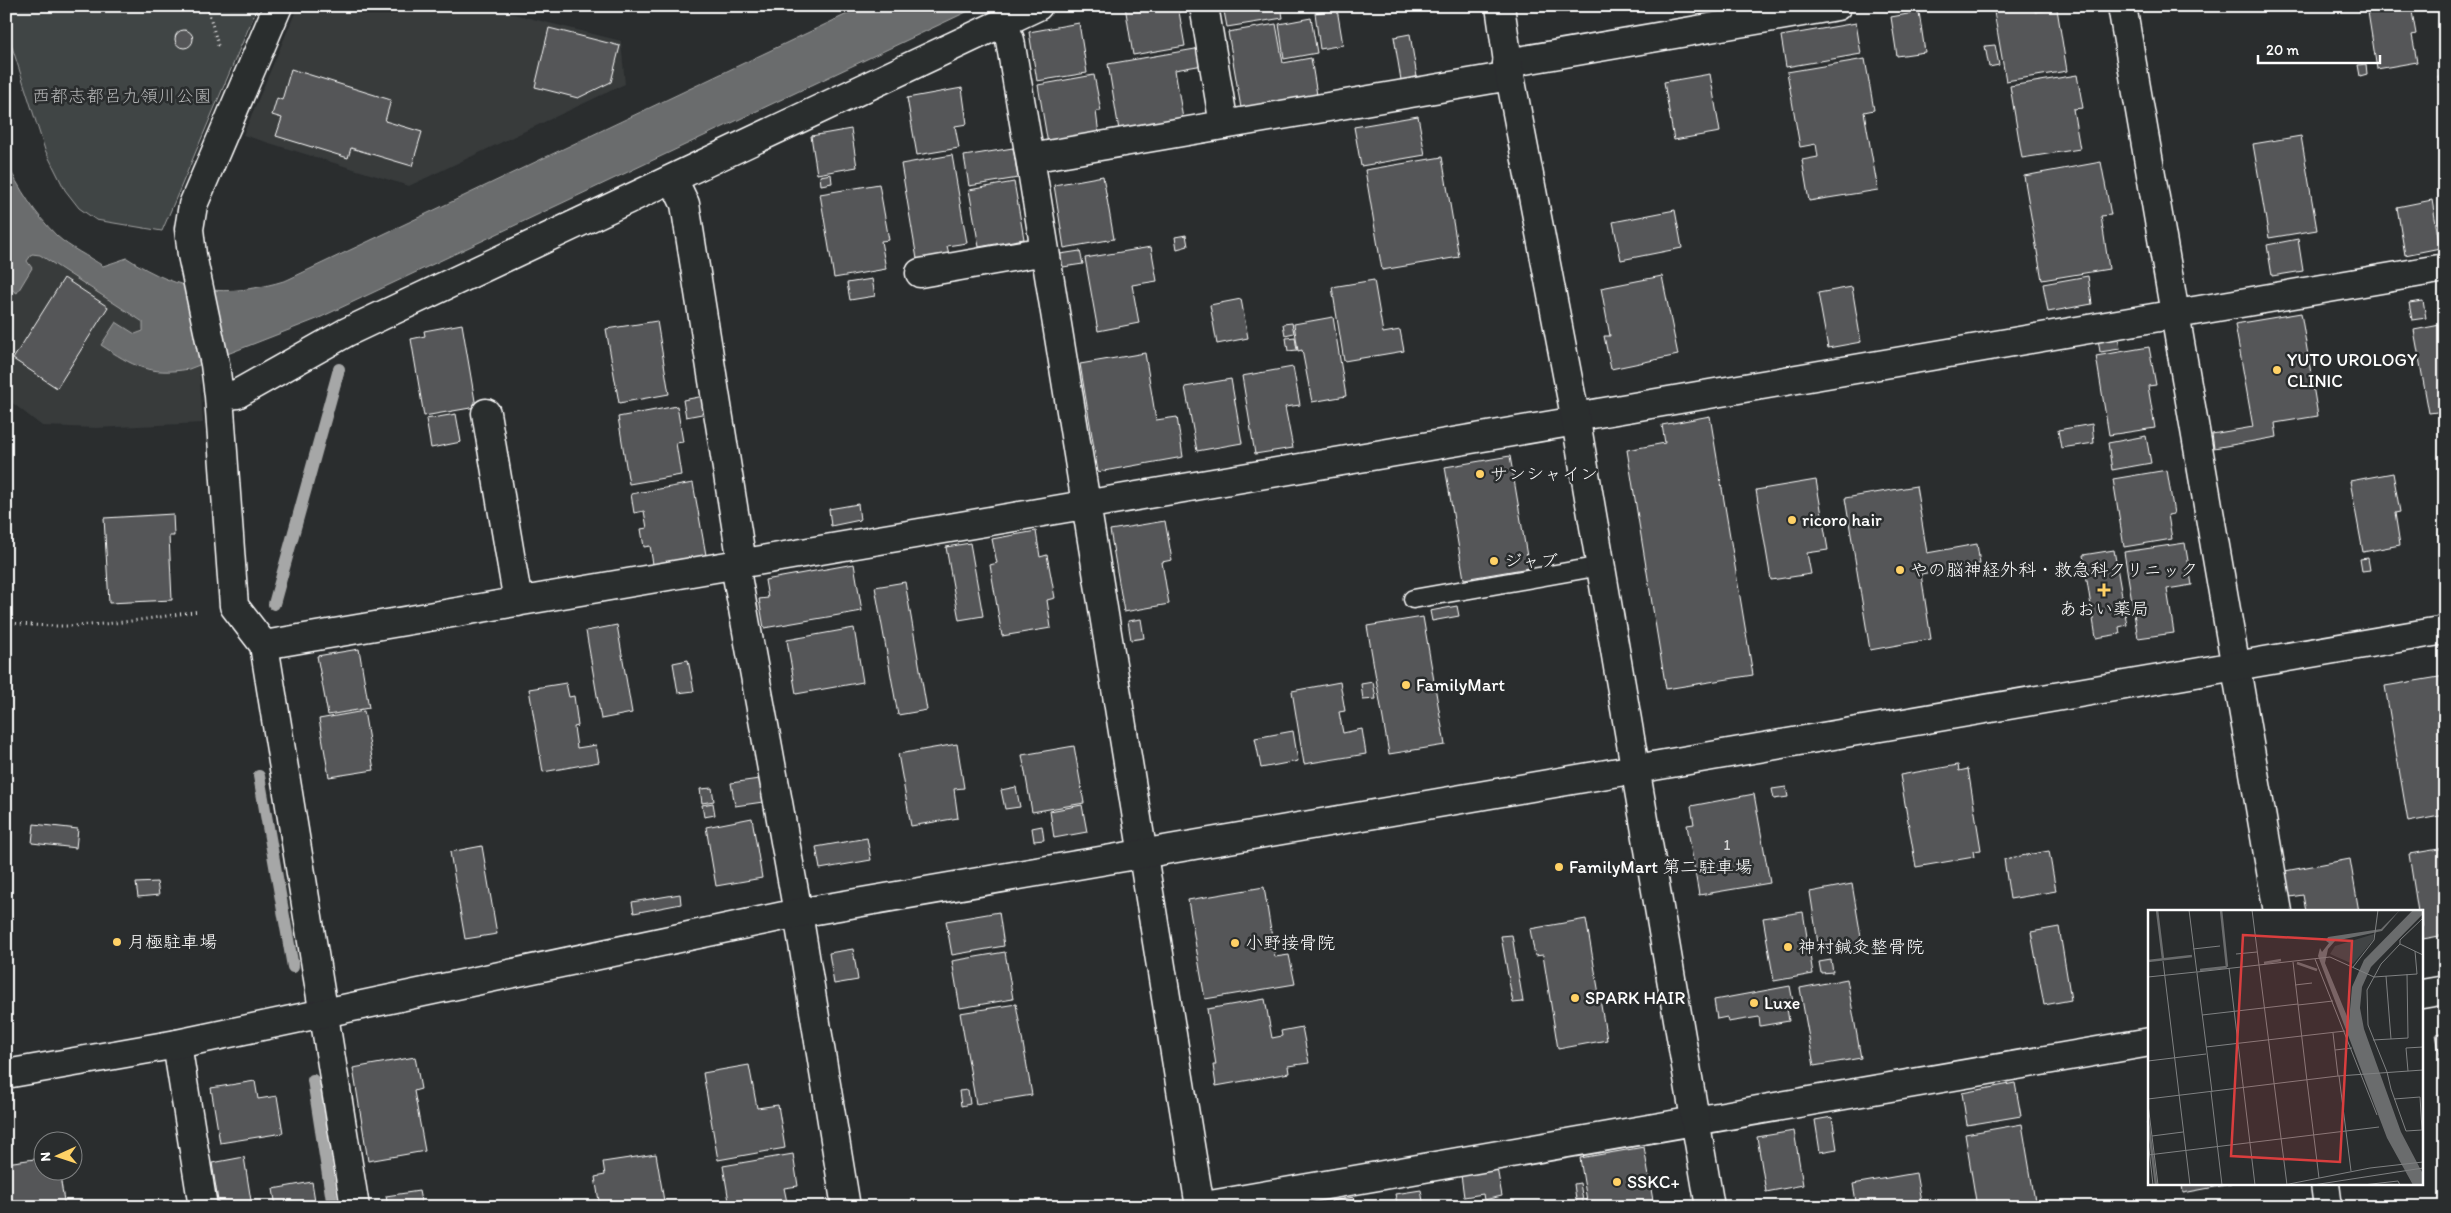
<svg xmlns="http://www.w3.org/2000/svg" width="2451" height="1213" viewBox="0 0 2451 1213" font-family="Itim,'Klee One',sans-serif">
<rect width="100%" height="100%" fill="#2a2d2e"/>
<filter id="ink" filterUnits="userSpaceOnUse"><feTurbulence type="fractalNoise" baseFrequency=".02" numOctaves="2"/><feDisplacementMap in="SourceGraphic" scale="10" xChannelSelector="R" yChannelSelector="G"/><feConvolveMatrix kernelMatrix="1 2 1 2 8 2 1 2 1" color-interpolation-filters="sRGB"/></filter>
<g filter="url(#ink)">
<path fill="#373a3b" d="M298,6H481L621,41L625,84L409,186L243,135Z
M32,254L40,255L143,322L144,326L139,334L131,333L102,345L189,369L199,365L203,423L96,428L42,426L6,398V286L17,292L29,266L28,257Z"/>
<path fill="#414445" stroke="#a0a2a2" d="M6,6H258L162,231L96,220L79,208L65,190L45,150L6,28Z"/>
<path fill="#6a6c6d" stroke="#a6a7a7" d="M864,6H979L317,319L189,369C149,376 133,366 101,345L116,322L135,334L143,331V322L40,255L32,254L27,261L32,268L17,293L6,286V161C19,189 35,214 57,236C70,248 88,256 103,266L127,258C181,293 226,299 287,280Z"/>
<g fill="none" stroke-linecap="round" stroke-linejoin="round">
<path stroke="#a6a7a7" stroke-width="12" d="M274,604L339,369
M259,776L293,967
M313,1080L333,1207"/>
</g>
<path fill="#555758" stroke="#fff" d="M1125,6H1178L1185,46L1133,55Z
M1223,6H1281L1283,18L1227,27Z
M1993,6H2034L2035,12L2057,9L2067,71L2006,81Z
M2367,6H2411L2416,34L2412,35L2417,62L2377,69Z
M1337,9L1343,45L1320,49L1315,13Z
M1919,12L1925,52L1897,56L1891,17Z
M1311,18L1317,53L1284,59L1279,24Z
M1079,23L1087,73L1037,81L1029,32Z
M1856,23L1861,54L1786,67L1781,36Z
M1276,24L1283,63L1311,58L1317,95L1241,108L1228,32Z
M549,28L620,46L611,82L578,98L535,87Z
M175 39a9 9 0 1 1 18 0a9 9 0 1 1-18 0Z
M1410,34L1417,77L1401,80L1394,37Z
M1995,45L1999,65L1989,67L1985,46Z
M1201,48L1203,65L1175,70L1183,119L1119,130L1108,64Z
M1865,59L1874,110L1864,112L1878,190L1809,201L1802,160L1818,157L1816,144L1800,147L1787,72Z
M2366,64L2367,74L2360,76L2358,65Z
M291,69L391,100L385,121L422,132L412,166L351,148L348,158L276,136L282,118L272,115L277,98L282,100Z
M1710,74L1720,132L1674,140L1664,82Z
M1094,75L1101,111H1096L1099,135L1048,144L1038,85Z
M2077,75L2083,108L2073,109L2080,149L2022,158L2010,86Z
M2445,75V116L2438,76Z
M962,88L967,124L955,126L959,148L917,155L907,98Z
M1418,116L1425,155L1361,166L1354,127Z
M851,129L857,167L817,174L811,136Z
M2301,136L2317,230L2269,238L2253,144Z
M1013,148L1018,178L969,186L964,156Z
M952,155L967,243L947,246L949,254L917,259L901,164Z
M1442,157L1459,257L1382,270L1365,170Z
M2101,162L2111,215L2101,216L2109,269L2042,280L2024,176Z
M831,174L832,183L821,185L820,176Z
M1103,176L1114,239L1064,248L1054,185Z
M1014,182L1024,239L979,247L969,190Z
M879,184L889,240L881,241L886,269L834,278L820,194Z
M2432,200L2440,248L2405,255L2397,207Z
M1675,210L1682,248L1621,260L1613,222Z
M1186,235L1188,246L1177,249L1175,237Z
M2298,239L2303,271L2272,276L2267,245Z
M1151,247L1157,281L1132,285L1139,323L1098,331L1085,258Z
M1080,251L1083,264L1063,267L1060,254Z
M1662,276L1678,355L1611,369L1604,336H1610L1601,288Z
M2088,276L2092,304L2048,312L2043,284Z
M64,278L108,307L57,388L13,359Z
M872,279L875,296L850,300L847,283Z
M1374,280L1383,333L1400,330L1404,351L1344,361L1332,287Z
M1852,287L1861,342L1828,348L1818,293Z
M1241,299L1248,338L1217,344L1210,305Z
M2423,301L2426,318L2412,320L2409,303Z
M2301,313L2318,416L2275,423L2277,437L2214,448L2212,434L2253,427L2235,324Z
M1333,317L1346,396L1312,402L1302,350L1298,351L1294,324Z
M657,321L669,394L619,403L606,329Z
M1292,323L1294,333L1285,335L1283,324Z
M462,324L476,407L424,416L411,339L425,336L424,331Z
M2445,324V411L2429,413L2414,330Z
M2118,336L2120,349L2100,352L2098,339Z
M1295,337L1297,350L1288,351L1286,338Z
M2149,347L2156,385L2148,386L2155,428L2109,435L2096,356Z
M1145,353L1156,420L1177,417L1183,457L1098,472L1080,364Z
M1293,367L1300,405L1285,407L1293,448L1255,454L1242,376Z
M1231,379L1242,443L1197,451L1185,387Z
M704,396L707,413L686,417L683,400Z
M677,406L683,442L676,443L681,475L629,484L618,417Z
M456,414L461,442L431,448L426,419Z
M1710,416L1753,675L1666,689L1627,450L1665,443L1662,425Z
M2092,424L2094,443L2061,448L2058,430Z
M2146,436L2151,463L2112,470L2108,443Z
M1510,456L1529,568L1464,579L1445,467Z
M2167,470L2174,514L2168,515L2172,539L2124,547L2113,479Z
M2393,473L2400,512L2395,513L2400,545L2363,552L2350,481Z
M1816,480L1828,550L1807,553L1811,574L1771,580L1756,490Z
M2445,481V512L2440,482Z
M693,483L706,555L653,564L650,546L644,547L641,529L647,528L644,511L634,513L631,494Z
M1916,486L1927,553L1977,544L1980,564L1921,574L1931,639L1870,650L1845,498Z
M858,504L860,520L831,526L829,509Z
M173,514L174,536H169L172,600L109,603L104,518Z
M1165,521L1172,560L1162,562L1169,604L1124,612L1110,530Z
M1036,531L1040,557L1047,555L1055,598L1047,600L1051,628L1002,636L990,565L997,563L992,539Z
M970,543L983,616L959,620L946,547Z
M2185,543L2192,585L2167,589L2174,633L2138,638L2124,552Z
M2114,550L2127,625L2119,627L2120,634L2096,638L2083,555Z
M2368,558L2370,570L2362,571L2360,559Z
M854,564L862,611L764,628L759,599L768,598L765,580Z
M905,582L927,710L898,715L875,587Z
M1457,606L1459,616L1432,621L1430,611Z
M1423,617L1445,745L1389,754L1367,626Z
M1141,619L1144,638L1131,640L1128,621Z
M617,625L632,713L601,719L586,631Z
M854,628L863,682L796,694L787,640Z
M359,649L369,708L328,715L317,656Z
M688,660L694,691L678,693L673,663Z
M2445,676V815L2408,822L2385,686Z
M1340,682L1345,711L1339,712L1343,733L1362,729L1366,754L1304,764L1292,691Z
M1373,682L1376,699L1363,700L1361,684Z
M566,683L569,697L574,696L578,726L574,727L577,748L596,745L599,762L543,772L529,689Z
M364,711L374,770L329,777L319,719Z
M1293,731L1298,761L1261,768L1255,738Z
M957,744L964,788L954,789L958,818L911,826L898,754Z
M1074,746L1084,803L1032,812L1022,755Z
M1958,765L1959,771L1968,769L1981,850L1973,851L1974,857L1916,867L1900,775Z
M759,779L763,802L735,806L731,783Z
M1016,787L1020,807L1005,809L1001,790Z
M1786,787L1788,797L1774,799L1772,789Z
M712,788L714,801L702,803L700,789Z
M1754,794L1770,883L1699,895L1687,825L1694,824L1691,806Z
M713,803L715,815L704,817L702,805Z
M1082,805L1087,832L1054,838L1050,811Z
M752,818L762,878L716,886L706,827Z
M34,824L78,829L76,848L32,843Z
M1042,826L1044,840L1034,841L1032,828Z
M867,838L871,860L820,869L816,847Z
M482,846L497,934L465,939L450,852Z
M2445,848V935L2423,939L2422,912H2418L2409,854Z
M2049,851L2056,891L2010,899L2004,859Z
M2350,859L2359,912H2306L2303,895L2290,897L2285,871Z
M157,882L159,895L138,897L136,883Z
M1852,884L1862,943L1819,950L1810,892Z
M1264,887L1275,957L1289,955L1295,984L1205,999L1188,900Z
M680,894L681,904L634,913L632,902Z
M999,912L1004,946L952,955L946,921Z
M1803,912L1813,974L1774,981L1763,918Z
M1586,919L1607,1040L1558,1049L1543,955L1535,956L1530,929Z
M2059,927L2071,1000L2044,1005L2031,932Z
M1512,935L1523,1002L1513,1003L1501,936Z
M853,949L858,980L834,984L829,953Z
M1005,952L1013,999L960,1008L952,961Z
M1831,960L1833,972L1821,973L1819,962Z
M1847,979L1861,1058L1814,1066L1800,988Z
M1790,986L1794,1007L1787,1008L1789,1021L1760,1026L1759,1017L1728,1022L1727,1017L1717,1019L1714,1000Z
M1265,999L1272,1038L1282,1036L1281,1031L1302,1027L1309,1063L1288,1066L1289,1073L1216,1086L1213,1065H1216L1207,1009Z
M1016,1004L1032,1095L976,1104L960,1013Z
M2445,1032V1084L2436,1034Z
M415,1057L421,1089L414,1091L425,1151L368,1161L353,1068Z
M749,1065L757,1108L778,1105L785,1148L718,1160L703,1073Z
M255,1081L258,1099L277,1096L283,1133L220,1143L211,1088Z
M2015,1083L2021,1116L1967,1125L1962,1093Z
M968,1090L970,1104L961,1106L959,1091Z
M1832,1117L1837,1149L1820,1152L1815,1120Z
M2022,1124L2036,1207H1977L1965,1134Z
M1794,1131L1803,1185L1766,1192L1757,1137Z
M1644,1147L1654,1207H1588L1580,1158Z
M656,1154L665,1207H600L595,1177L605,1175L603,1162Z
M793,1154L798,1186L784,1188L788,1207H730L723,1166Z
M244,1157L252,1207H219L212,1163Z
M42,1158V1170H59L65,1207H6V1163Z
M1497,1168L1502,1196L1484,1200L1483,1194L1464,1197L1461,1175Z
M1916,1173L1922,1207H1857L1853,1184Z
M312,1182L316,1207H276L273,1189Z
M1580,1183L1584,1207H1577L1574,1184Z
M2182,1184H2231L2183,1193Z
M1421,1190L1424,1207H1398L1395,1194Z
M419,1191L422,1206L388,1207L386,1196Z
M1354,1197L1356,1207H1332L1331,1201Z
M165,1202V1207H137Z"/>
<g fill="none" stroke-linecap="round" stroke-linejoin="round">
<defs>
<path id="service" d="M1413,599L1601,566"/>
<path id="minor" d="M278,6L193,205L189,229L192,255L215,364L219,396L234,606L264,645L355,1207
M1204,6L1224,125
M2122,6L2278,912
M1003,23L1010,40L1030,158L1200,1207
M1507,63L1837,6
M1030,158L1510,76
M673,179L685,204L742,563
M920,273L1045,251
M219,396L237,394L347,332L1038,6
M486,413L518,602
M1575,417L2445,268
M735,565L798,913L846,1207
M264,645L1576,421
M2422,994L2445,990
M177,1044L203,1207
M2325,1184L2328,1207
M1199,1207L2150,1042"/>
<path id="tertiary" d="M1500,6L1510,76L1576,421L1710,1207
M6,1074L177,1044L798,913L2445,630"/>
</defs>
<use href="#service" stroke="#fff" stroke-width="21"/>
<use href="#minor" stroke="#fff" stroke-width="31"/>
<use href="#tertiary" stroke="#fff" stroke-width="31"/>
<path stroke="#fff" stroke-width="3" stroke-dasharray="1 4" stroke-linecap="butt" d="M207,6L218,45L222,47
M6,622C71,632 135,621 199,611"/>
<use href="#service" stroke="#2a2d2e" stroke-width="18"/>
<use href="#minor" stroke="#2a2d2e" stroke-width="28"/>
<use href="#tertiary" stroke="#2a2d2e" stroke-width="28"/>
</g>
</g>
<g fill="#ffd166" stroke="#2a2d2e" stroke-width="2">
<circle cx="2277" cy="370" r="5"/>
<circle cx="1480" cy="474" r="5"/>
<circle cx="1792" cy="520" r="5"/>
<circle cx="1494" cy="561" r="5"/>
<circle cx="1900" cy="570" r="5"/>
<path d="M2101.5 582.5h5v5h5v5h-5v5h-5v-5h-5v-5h5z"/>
<circle cx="1406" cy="685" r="5"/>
<circle cx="1559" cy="867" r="5"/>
<circle cx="117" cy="942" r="5"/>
<circle cx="1235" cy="943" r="5"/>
<circle cx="1788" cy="947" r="5"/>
<circle cx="1575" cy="998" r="5"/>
<circle cx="1754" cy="1003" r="5"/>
<circle cx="1617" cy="1182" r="5"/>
</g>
<g text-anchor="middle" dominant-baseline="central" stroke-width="5" stroke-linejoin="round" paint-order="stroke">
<g font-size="15" fill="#d4d5d5">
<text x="1727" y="845">1</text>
</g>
<g font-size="18" fill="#b3b4b5" stroke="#2a2d2e">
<text x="122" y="96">西都志都呂九領川公園</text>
</g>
<g font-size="18" fill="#fff" stroke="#2a2d2e" text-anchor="start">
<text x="2287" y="360">YUTO UROLOGY<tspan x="2287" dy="21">CLINIC</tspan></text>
<text x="1490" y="474">サンシャイン</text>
<text x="1802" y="520">ricoro hair</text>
<text x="1504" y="561">ジャブ</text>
<text x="1910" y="570">やの脳神経外科・救急科クリニック</text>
<text x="2104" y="609" text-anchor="middle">あおい薬局</text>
<text x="1416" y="685">FamilyMart</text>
<text x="1569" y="867">FamilyMart 第二駐車場</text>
<text x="127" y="942">月極駐車場</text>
<text x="1245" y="943">小野接骨院</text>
<text x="1798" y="947">神村鍼灸整骨院</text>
<text x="1585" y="998">SPARK HAIR</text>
<text x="1764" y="1003">Luxe</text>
<text x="1627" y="1182">SSKC+</text>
</g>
</g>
<g transform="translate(2148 910)">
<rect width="275" height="275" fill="#2a2d2e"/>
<path d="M226,24L225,30L205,54L182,44L187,36Z" fill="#414445"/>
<path d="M252,0L234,21L187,31L180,39L177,53L201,111L204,77L216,50L265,0H275V4L223,57L214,77L212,98L216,119L253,222L275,264V275H265L239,228L170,46L172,38L174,42L181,33L178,31L180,27L233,19Z" fill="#6a6c6d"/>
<path fill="none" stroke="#6a6c6d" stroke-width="2.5" d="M9,0L15,49M73,0L79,57M0,51L44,46M116,53L133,50M149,53L169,60M52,60L79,57M0,211L8,275"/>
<path fill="none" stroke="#7f8182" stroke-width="1" d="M41,0L64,182M104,0L139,275M252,34V30L275,8M45,39L72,36M88,44L109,42M167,49L229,205M15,51L42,275M145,52L159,171M205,57L226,30L230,0M81,58L107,275M49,62L182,47L226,67L269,64L267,41M238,66L243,129M0,67L48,62M147,75L164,73M150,95L185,91M54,105L150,94M185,123L190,166M225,130L260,128L259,64M58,137L197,121M187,140L204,138M0,151L58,144M260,161L258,138L275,137M191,166L203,261M159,171L171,268M63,182L74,275M0,189L190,166L275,160M246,189L272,187L274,220L258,221L243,179L239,162L220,115L219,80L233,54L252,34L275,45M0,194L10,275M4,226L35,222M0,230L5,275M0,245L231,217M136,275L222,258L275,252M165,275L275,258M215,275L250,271L252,275"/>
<path fill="#da3e3e" fill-opacity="0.15" stroke="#da3e3e" stroke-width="2.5" d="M95,25L204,31L192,252L83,246Z"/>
<rect width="275" height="275" fill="none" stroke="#fff" stroke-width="2.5"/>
</g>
<rect width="2451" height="1213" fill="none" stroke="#2a2d2e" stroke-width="25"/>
<rect x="12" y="12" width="2426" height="1188" fill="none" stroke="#fff" stroke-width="2" filter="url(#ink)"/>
<g transform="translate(58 1156) rotate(267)"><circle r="24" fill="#2a2d2e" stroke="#7f8182"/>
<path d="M0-4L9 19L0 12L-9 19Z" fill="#ffd166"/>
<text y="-8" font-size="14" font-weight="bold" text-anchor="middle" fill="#ffffff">N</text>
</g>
<path d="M2258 55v8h122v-8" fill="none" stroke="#ffffff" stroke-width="2.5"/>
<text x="2266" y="55" font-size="15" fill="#ffffff" stroke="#2a2d2e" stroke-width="4" paint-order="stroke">20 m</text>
</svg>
